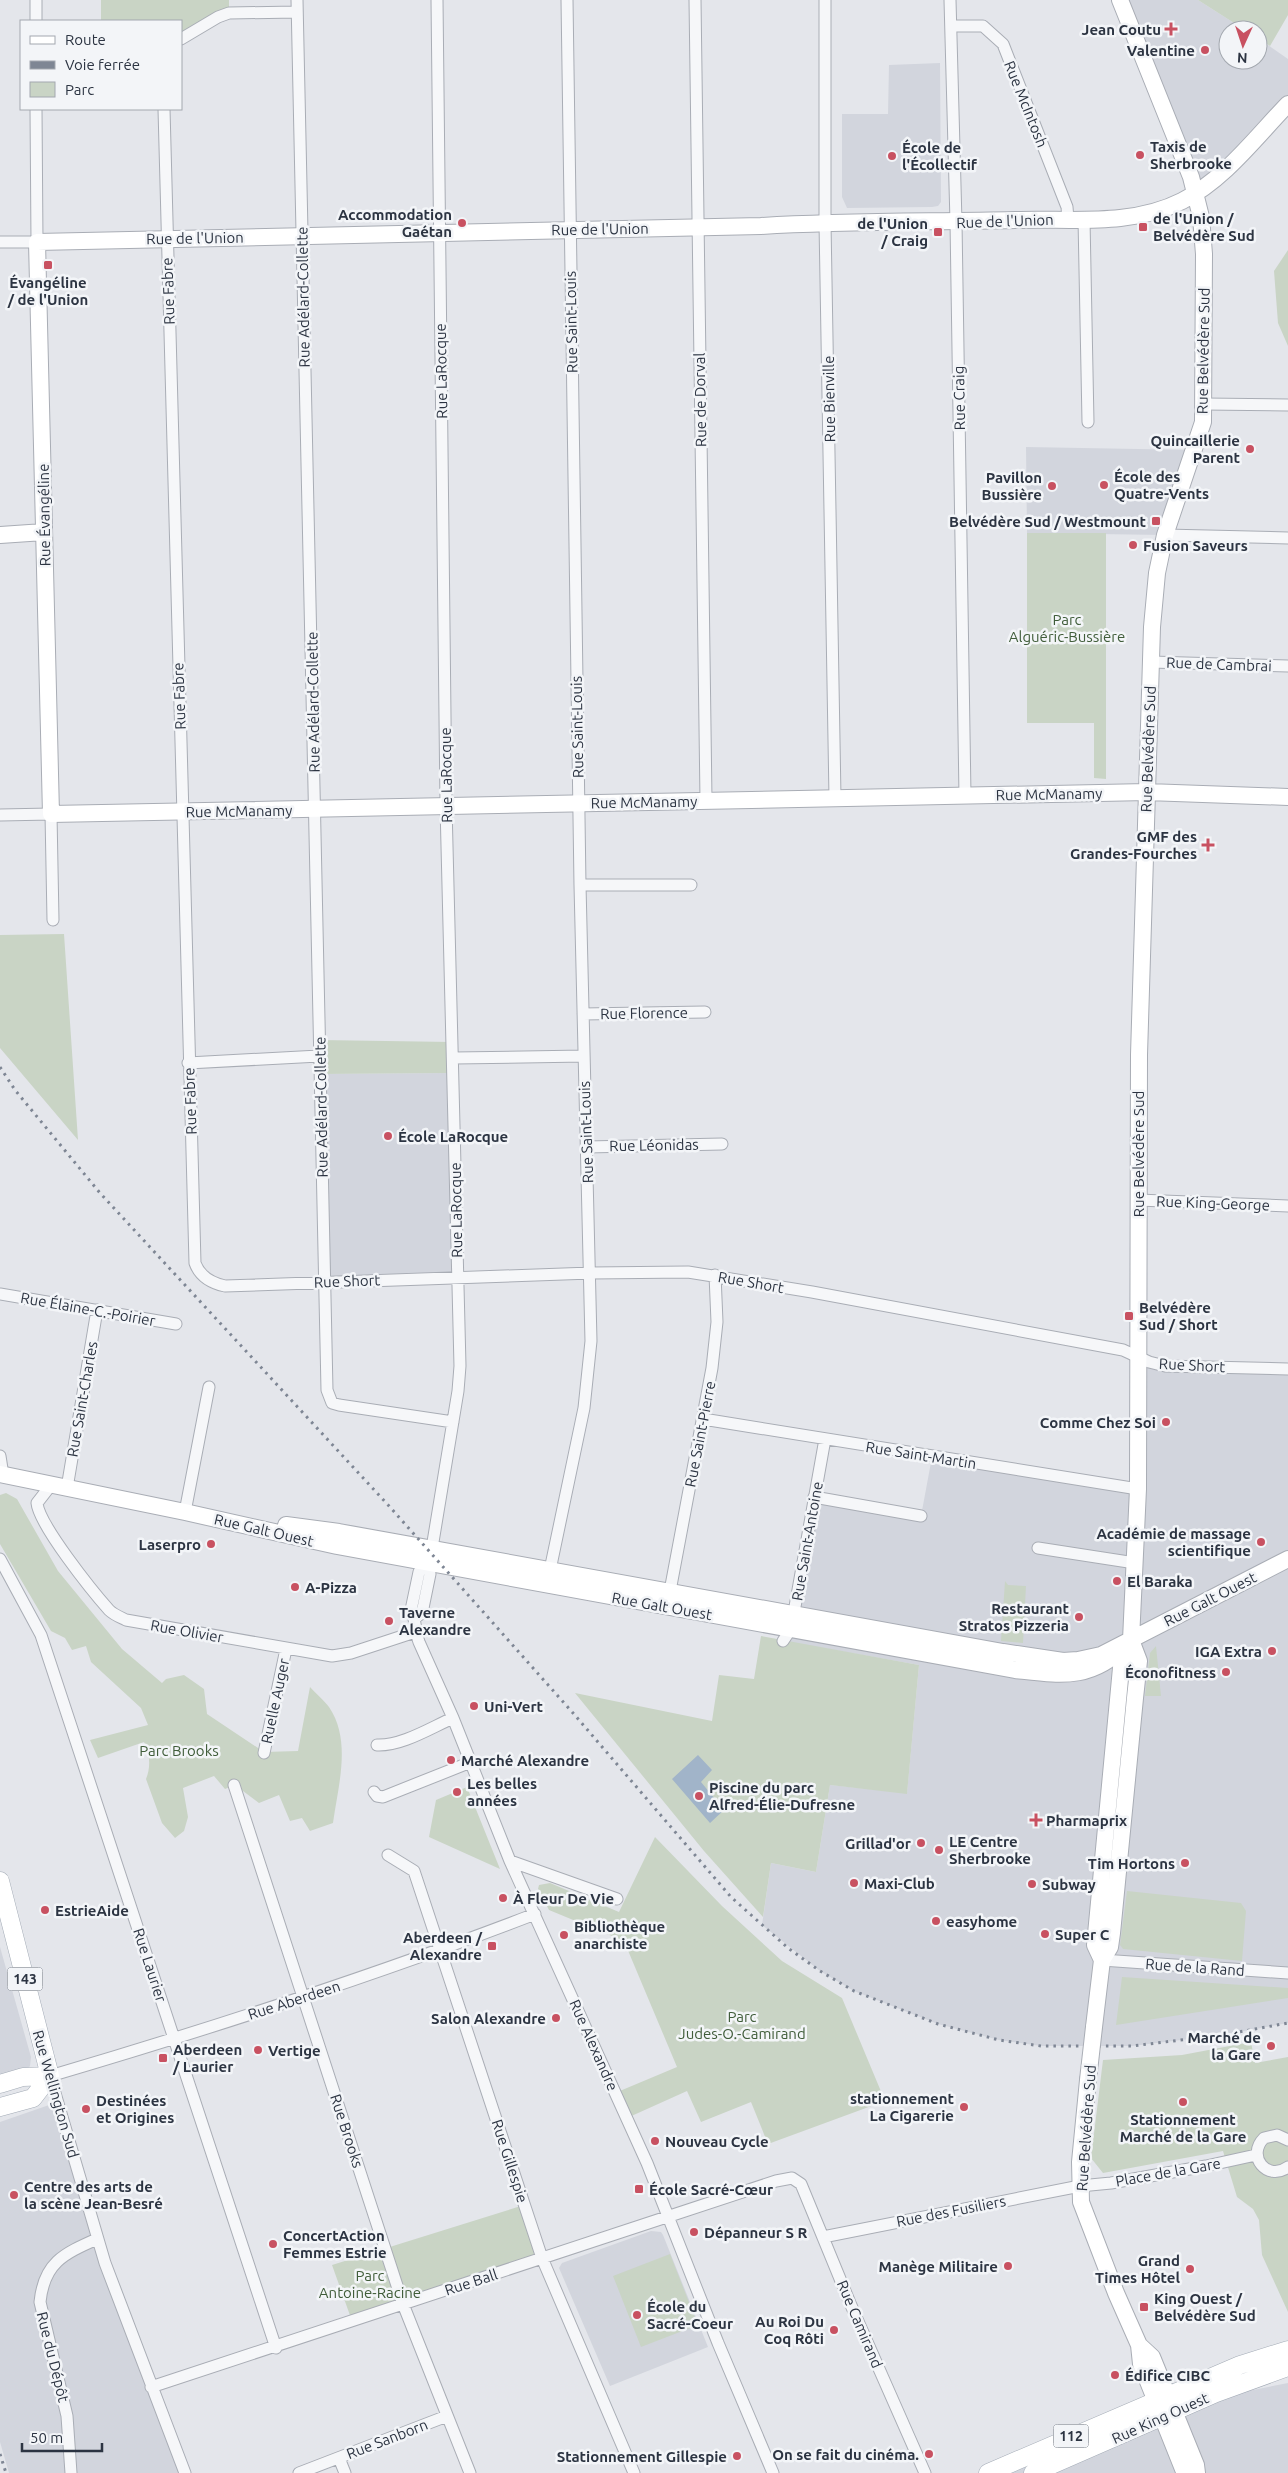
<svg xmlns="http://www.w3.org/2000/svg" width="1288" height="2473" viewBox="0 0 1288 2473" font-family="Ubuntu,sans-serif">
<rect width="100%" height="100%" fill="#e4e6eb"/>
<path fill="#d2d5dd" d="M1120,0H1198L1245,30H1228V60H1258V38L1288,59V104L1196,193Z
M940,63L941,202L938,206L932,207L847,208L842,197V114H888L889,65Z
M1026,447L1194,450L1165,535L1027,533Z
M454,1073L457,1278L324,1281L320,1074Z
M1139,1358L1149,1362L1288,1369V2023L1222,2035L1132,2046H1041L999,2040L938,2024L854,1991L820,1971L762,1925L771,1863L816,1872L830,1785L907,1793L919,1665L783,1641L814,1497L921,1516L932,1457L1138,1489Z
M0,1947L31,2057L30,2066L24,2073L0,2081Z
M52,2104L105,2263L185,2473H9L0,2442V2122Z
M651,2231L661,2232L663,2235L708,2347L610,2386L559,2268L562,2263Z
M1288,2383V2473H1011L1166,2407Z"/>
<path fill="#c9d4c5" d="M101,0H229V13L181,39V21H101Z
M1198,0H1288V15L1270,46L1258,38V30H1245Z
M1288,250V346L1278,323L1274,271Z
M1027,533H1106V779L1094,778V723H1027Z
M64,934L78,1140L0,1048V935Z
M319,1040L452,1042L454,1073L320,1074Z
M6,1493L17,1499L58,1571L122,1649L162,1683L166,1679L184,1675L204,1689L207,1714L264,1752L298,1751L310,1687C316,1694 324,1700 329,1707C352,1741 338,1786 333,1823L310,1831L302,1818L290,1821L279,1795L259,1803L235,1785L225,1789L214,1776L183,1788L188,1817L184,1831L175,1838L162,1823L146,1779C151,1767 150,1753 144,1742L98,1758L90,1740L148,1725L141,1708L91,1662L86,1646L72,1650L65,1638L51,1631L0,1544V1495Z
M1005,1581L1008,1585L1026,1586L1023,1643L1001,1641Z
M761,1636L919,1665L907,1794L830,1785L816,1872L771,1863L763,1917L704,1851L575,1693L712,1721L719,1675L754,1679Z
M1156,1646L1161,1696H1145L1150,1653Z
M467,1787L500,1869L429,1837L436,1800Z
M655,1837L722,1906L782,1961L842,1998L885,2101L768,2144L751,2102L701,2122L687,2091L627,2118L615,2093L677,2067L624,1941L549,1910L538,1889L539,1885L550,1883L619,1912Z
M1127,1891L1241,1903L1246,1911L1242,1961L1123,1949L1120,1945Z
M1122,1977L1288,1988V1998L1116,2025Z
M1251,2042L1255,2063L1288,2057V2312L1262,2255L1259,2220L1253,2209L1237,2197L1223,2151L1103,2173L1091,2158L1103,2060L1182,2055Z
M524,2205L542,2258L352,2321L332,2265Z
M670,2254L698,2325L641,2347L613,2276Z"/>
<path fill="#a1b4c9" d="M698,1755L712,1770L701,1782L724,1810L710,1823L672,1779Z"/>
<g fill="none" stroke-linecap="round" stroke-linejoin="round">
<defs>
<path id="street" d="M36,0V21
M297,0L327,1390L332,1403L339,1405L453,1422
M437,0L446,806L460,1366L458,1391L432,1548L427,1563L419,1572L411,1610C416,1620 415,1631 419,1642L453,1718L510,1861L647,2163L718,2343L773,2473
M695,0L706,800
M825,0V223L835,798
M950,0L956,222L965,796
M951,26H983L1003,44L1067,207L1068,219
M181,39L218,17L229,13L296,12
M164,109L195,1263C200,1277 211,1283 225,1286L591,1273L688,1272L812,1292L1123,1350L1149,1362L1165,1366L1288,1369
M1084,219L1088,422
M0,242H37L36,109
M1204,404L1288,405
M1165,535L1288,538
M1151,662L1288,666
M0,815L51,814L53,920
M580,885H691
M583,1014L705,1012
M454,1058L584,1056
M188,1063L319,1056
M587,1147L722,1144
M1138,1200L1288,1206
M0,1294L176,1324
M703,1419L1138,1489
M0,1456L3,1475
M51,1485L37,1503C39,1525 93,1592 109,1610C114,1615 120,1617 126,1620L332,1656L351,1653L415,1632
M67,1488L97,1310
M814,1497L921,1516
M185,1512L209,1387
M1038,1548L1135,1563
M0,1559L41,1635L276,2348
M550,1570L584,1408L591,1341L580,885L567,0
M670,1591L712,1368L717,1322L715,1275
M415,1618L422,1613L430,1574L427,1563
M783,1641L791,1629L825,1439
M377,1745C402,1746 430,1728 453,1718
M264,1753L286,1649
M234,1785L403,2304L470,2473
M374,1792L377,1796L383,1797L471,1762
M388,1855L414,1871L542,2258L634,2473
M510,1861L617,1899
M1102,1960L1288,1973
M1288,2140L1277,2135L1264,2138C1246,2156 1267,2182 1288,2167
M823,2237L1080,2186L1111,2183L1206,2166L1256,2155
M151,2387L776,2181L792,2178L801,2184L850,2303L925,2473
M339,2458L345,2473
M71,2473L67,2416L40,2302C44,2263 63,2254 97,2239
M185,2473L105,2263L50,2076C213,2028 376,1975 535,1914
M299,2473L447,2416"/>
<path id="secondary" d="M1288,104C1256,137 1224,180 1182,201C1131,227 1070,218 1015,220C930,222 845,221 761,226L37,242L51,814L1147,792L1288,797
M0,535L44,532
M0,1474L185,1512L337,1546L1015,1670C1061,1675 1092,1681 1127,1644
M286,1525L339,1532L1003,1652L1063,1661L1078,1660L1101,1655L1288,1559
M1102,1960L1095,1945L1121,1668L1131,1640L1138,1489L1139,1055L1152,627L1157,573L1165,535L1203,422L1204,254L1201,217L1191,177L1120,0
M1094,2027L1102,1960L1110,1947L1112,1933L1135,1698L1139,1661L1131,1640
M1088,2080L1080,2162L1081,2202L1116,2293L1139,2345L1141,2364L1183,2469L1186,2473
M1139,2345L1152,2357L1196,2465L1197,2473"/>
<path id="primary" d="M0,1881L50,2076
M0,2084L23,2077L50,2076
M0,2107L33,2098L50,2076
M988,2473L1240,2365L1288,2350
M1033,2473L1216,2393L1288,2367"/>
</defs>
<use href="#street" stroke="#a9adb5" stroke-width="13"/>
<use href="#secondary" stroke="#a9adb5" stroke-width="18"/>
<use href="#primary" stroke="#a3abb6" stroke-width="19"/>
<use href="#street" stroke="#f6f7f9" stroke-width="11"/>
<use href="#secondary" stroke="#fff" stroke-width="16"/>
<use href="#primary" stroke="#fff" stroke-width="18"/>
<path stroke="#7e8694" stroke-width="3" stroke-dasharray="2.5 5" stroke-linecap="butt" d="M0,1067L15,1090L100,1193L389,1506L573,1713L731,1897L788,1948L820,1971L854,1991L938,2024L999,2040L1041,2046H1132L1222,2035L1288,2023
M0,2454L6,2473"/>
<defs>
<path id="secondary-bridge" d="M1088,2080L1094,2027"/>
</defs>
<use href="#secondary-bridge" stroke="#a9adb5" stroke-width="18" stroke-linecap="butt"/>
<use href="#secondary-bridge" stroke="#fff" stroke-width="16"/>
</g>
<g fill="#c85161" stroke="#f3f5f8" stroke-width="2">
<path d="M1168.5 21.5h5v5h5v5h-5v5h-5v-5h-5v-5h5z"/>
<circle cx="1205" cy="50" r="5"/>
<circle cx="1140" cy="155" r="5"/>
<circle cx="892" cy="156" r="5"/>
<circle cx="462" cy="223" r="5"/>
<rect x="1138" y="222" width="10" height="10" rx="2.5"/>
<rect x="933" y="227" width="10" height="10" rx="2.5"/>
<rect x="43" y="260" width="10" height="10" rx="2.5"/>
<circle cx="1250" cy="449" r="5"/>
<circle cx="1104" cy="485" r="5"/>
<circle cx="1052" cy="486" r="5"/>
<rect x="1151" y="516" width="10" height="10" rx="2.5"/>
<circle cx="1133" cy="545" r="5"/>
<path d="M1205.5 837.5h5v5h5v5h-5v5h-5v-5h-5v-5h5z"/>
<circle cx="388" cy="1136" r="5"/>
<rect x="1124" y="1311" width="10" height="10" rx="2.5"/>
<circle cx="1166" cy="1422" r="5"/>
<circle cx="1261" cy="1542" r="5"/>
<circle cx="211" cy="1544" r="5"/>
<circle cx="1117" cy="1581" r="5"/>
<circle cx="295" cy="1587" r="5"/>
<circle cx="1079" cy="1617" r="5"/>
<circle cx="389" cy="1621" r="5"/>
<circle cx="1272" cy="1651" r="5"/>
<circle cx="1226" cy="1672" r="5"/>
<circle cx="474" cy="1706" r="5"/>
<circle cx="451" cy="1760" r="5"/>
<circle cx="457" cy="1792" r="5"/>
<circle cx="699" cy="1796" r="5"/>
<path d="M1033.5 1812.5h5v5h5v5h-5v5h-5v-5h-5v-5h5z"/>
<circle cx="921" cy="1843" r="5"/>
<circle cx="939" cy="1850" r="5"/>
<circle cx="1185" cy="1863" r="5"/>
<circle cx="854" cy="1883" r="5"/>
<circle cx="1032" cy="1884" r="5"/>
<circle cx="503" cy="1898" r="5"/>
<circle cx="45" cy="1910" r="5"/>
<circle cx="936" cy="1921" r="5"/>
<circle cx="1045" cy="1934" r="5"/>
<circle cx="564" cy="1935" r="5"/>
<rect x="487" y="1941" width="10" height="10" rx="2.5"/>
<circle cx="556" cy="2018" r="5"/>
<circle cx="1271" cy="2046" r="5"/>
<circle cx="258" cy="2050" r="5"/>
<rect x="158" y="2053" width="10" height="10" rx="2.5"/>
<circle cx="1183" cy="2102" r="5"/>
<circle cx="964" cy="2107" r="5"/>
<circle cx="86" cy="2109" r="5"/>
<circle cx="655" cy="2141" r="5"/>
<rect x="634" y="2184" width="10" height="10" rx="2.5"/>
<circle cx="14" cy="2195" r="5"/>
<circle cx="694" cy="2232" r="5"/>
<circle cx="273" cy="2244" r="5"/>
<circle cx="1008" cy="2266" r="5"/>
<circle cx="1190" cy="2269" r="5"/>
<rect x="1139" y="2302" width="10" height="10" rx="2.5"/>
<circle cx="637" cy="2315" r="5"/>
<circle cx="834" cy="2330" r="5"/>
<circle cx="1115" cy="2375" r="5"/>
<circle cx="929" cy="2454" r="5"/>
<circle cx="737" cy="2456" r="5"/>
</g>
<g text-anchor="middle" dominant-baseline="central" stroke-width="5" stroke-linejoin="round" paint-order="stroke">
<g fill="#f3f5f8" stroke="#686e79" stroke-width="1">
<rect x="7.5" y="1967.5" width="35" height="23" rx="4"/>
<rect x="1053.5" y="2424.5" width="35" height="23" rx="4"/>
</g>
<g font-size="14" font-weight="bold" fill="#2c3442">
<text x="25" y="1979">143</text>
<text x="1071" y="2436">112</text>
</g>
<g font-size="15" font-weight="bold" fill="#2c3442" stroke="#f3f5f8" text-anchor="start">
<text x="1161" y="29" text-anchor="end">Jean Coutu</text>
<text x="1195" y="50" text-anchor="end">Valentine</text>
<text x="1150" y="146">Taxis de<tspan x="1150" dy="17">Sherbrooke</tspan></text>
<text x="902" y="147">École de<tspan x="902" dy="17">l'Écollectif</tspan></text>
<text x="452" y="214" text-anchor="end">Accommodation<tspan x="452" dy="17">Gaétan</tspan></text>
<text x="1153" y="218">de l'Union /<tspan x="1153" dy="17">Belvédère Sud</tspan></text>
<text x="928" y="223" text-anchor="end">de l'Union<tspan x="928" dy="17">/ Craig</tspan></text>
<text x="48" y="282" text-anchor="middle">Évangéline<tspan x="48" dy="17">/ de l'Union</tspan></text>
<text x="1240" y="440" text-anchor="end">Quincaillerie<tspan x="1240" dy="17">Parent</tspan></text>
<text x="1114" y="476">École des<tspan x="1114" dy="17">Quatre-Vents</tspan></text>
<text x="1042" y="477" text-anchor="end">Pavillon<tspan x="1042" dy="17">Bussière</tspan></text>
<text x="1146" y="521" text-anchor="end">Belvédère Sud / Westmount</text>
<text x="1143" y="545">Fusion Saveurs</text>
<text x="1197" y="836" text-anchor="end">GMF des<tspan x="1197" dy="17">Grandes-Fourches</tspan></text>
<text x="398" y="1136">École LaRocque</text>
<text x="1139" y="1307">Belvédère<tspan x="1139" dy="17">Sud / Short</tspan></text>
<text x="1156" y="1422" text-anchor="end">Comme Chez Soi</text>
<text x="1251" y="1533" text-anchor="end">Académie de massage<tspan x="1251" dy="17">scientifique</tspan></text>
<text x="201" y="1544" text-anchor="end">Laserpro</text>
<text x="1127" y="1581">El Baraka</text>
<text x="305" y="1587">A-Pizza</text>
<text x="1069" y="1608" text-anchor="end">Restaurant<tspan x="1069" dy="17">Stratos Pizzeria</tspan></text>
<text x="399" y="1612">Taverne<tspan x="399" dy="17">Alexandre</tspan></text>
<text x="1262" y="1651" text-anchor="end">IGA Extra</text>
<text x="1216" y="1672" text-anchor="end">Éconofitness</text>
<text x="484" y="1706">Uni-Vert</text>
<text x="461" y="1760">Marché Alexandre</text>
<text x="467" y="1783">Les belles<tspan x="467" dy="17">années</tspan></text>
<text x="709" y="1787">Piscine du parc<tspan x="709" dy="17">Alfred-Élie-Dufresne</tspan></text>
<text x="1046" y="1820">Pharmaprix</text>
<text x="949" y="1841">LE Centre<tspan x="949" dy="17">Sherbrooke</tspan></text>
<text x="911" y="1843" text-anchor="end">Grillad'or</text>
<text x="1175" y="1863" text-anchor="end">Tim Hortons</text>
<text x="864" y="1883">Maxi-Club</text>
<text x="1042" y="1884">Subway</text>
<text x="513" y="1898">À Fleur De Vie</text>
<text x="55" y="1910">EstrieAide</text>
<text x="946" y="1921">easyhome</text>
<text x="574" y="1926">Bibliothèque<tspan x="574" dy="17">anarchiste</tspan></text>
<text x="1055" y="1934">Super C</text>
<text x="482" y="1937" text-anchor="end">Aberdeen /<tspan x="482" dy="17">Alexandre</tspan></text>
<text x="546" y="2018" text-anchor="end">Salon Alexandre</text>
<text x="1261" y="2037" text-anchor="end">Marché de<tspan x="1261" dy="17">la Gare</tspan></text>
<text x="173" y="2049">Aberdeen<tspan x="173" dy="17">/ Laurier</tspan></text>
<text x="268" y="2050">Vertige</text>
<text x="954" y="2098" text-anchor="end">stationnement<tspan x="954" dy="17">La Cigarerie</tspan></text>
<text x="96" y="2100">Destinées<tspan x="96" dy="17">et Origines</tspan></text>
<text x="1183" y="2119" text-anchor="middle">Stationnement<tspan x="1183" dy="17">Marché de la Gare</tspan></text>
<text x="665" y="2141">Nouveau Cycle</text>
<text x="24" y="2186">Centre des arts de<tspan x="24" dy="17">la scène Jean-Besré</tspan></text>
<text x="649" y="2189">École Sacré-Cœur</text>
<text x="704" y="2232">Dépanneur S R</text>
<text x="283" y="2235">ConcertAction<tspan x="283" dy="17">Femmes Estrie</tspan></text>
<text x="1180" y="2260" text-anchor="end">Grand<tspan x="1180" dy="17">Times Hôtel</tspan></text>
<text x="998" y="2266" text-anchor="end">Manège Militaire</text>
<text x="1154" y="2298">King Ouest /<tspan x="1154" dy="17">Belvédère Sud</tspan></text>
<text x="647" y="2306">École du<tspan x="647" dy="17">Sacré-Coeur</tspan></text>
<text x="824" y="2321" text-anchor="end">Au Roi Du<tspan x="824" dy="17">Coq Rôti</tspan></text>
<text x="1125" y="2375">Édifice CIBC</text>
<text x="919" y="2454" text-anchor="end">On se fait du cinéma.</text>
<text x="727" y="2456" text-anchor="end">Stationnement Gillespie</text>
</g>
<g font-size="15" fill="#2c3442" stroke="#f3f5f8">
<text transform="translate(1026 104) rotate(68)">Rue McIntosh</text>
<text transform="translate(1005 221) rotate(-2)">Rue de l'Union</text>
<text transform="translate(600 229) rotate(-1)">Rue de l'Union</text>
<text transform="translate(195 238) rotate(-1)">Rue de l'Union</text>
<text transform="translate(168 291) rotate(-92)">Rue Fabre</text>
<text transform="translate(303 297) rotate(-91)">Rue Adélard-Collette</text>
<text transform="translate(571 322) rotate(-91)">Rue Saint-Louis</text>
<text transform="translate(1203 351) rotate(-89)">Rue Belvédère Sud</text>
<text transform="translate(441 371) rotate(-91)">Rue LaRocque</text>
<text transform="translate(959 398) rotate(-91)">Rue Craig</text>
<text transform="translate(829 399) rotate(-91)">Rue Bienville</text>
<text transform="translate(700 400) rotate(-91)">Rue de Dorval</text>
<text transform="translate(44 515) rotate(-91)">Rue Évangéline</text>
<text transform="translate(1219 664) rotate(2)">Rue de Cambrai</text>
<text transform="translate(179 696) rotate(-92)">Rue Fabre</text>
<text transform="translate(313 702) rotate(-91)">Rue Adélard-Collette</text>
<text transform="translate(577 727) rotate(-91)">Rue Saint-Louis</text>
<text transform="translate(1148 749) rotate(-88)">Rue Belvédère Sud</text>
<text transform="translate(446 775) rotate(-91)">Rue LaRocque</text>
<text transform="translate(1049 794) rotate(-1)">Rue McManamy</text>
<text transform="translate(644 802) rotate(-1)">Rue McManamy</text>
<text transform="translate(239 811) rotate(-1)">Rue McManamy</text>
<text transform="translate(644 1013) rotate(-1)">Rue Florence</text>
<text transform="translate(190 1101) rotate(-92)">Rue Fabre</text>
<text transform="translate(321 1107) rotate(-91)">Rue Adélard-Collette</text>
<text transform="translate(586 1132) rotate(-92)">Rue Saint-Louis</text>
<text transform="translate(654 1145) rotate(-1)">Rue Léonidas</text>
<text transform="translate(1138 1154) rotate(-90)">Rue Belvédère Sud</text>
<text transform="translate(1213 1203) rotate(2)">Rue King-George</text>
<text transform="translate(456 1210) rotate(-91)">Rue LaRocque</text>
<text transform="translate(347 1281) rotate(-2)">Rue Short</text>
<text transform="translate(751 1282) rotate(10)">Rue Short</text>
<text transform="translate(88 1309) rotate(10)">Rue Élaine-C.-Poirier</text>
<text transform="translate(1192 1365) rotate(3)">Rue Short</text>
<text transform="translate(82 1399) rotate(-80)">Rue Saint-Charles</text>
<text transform="translate(700 1434) rotate(-79)">Rue Saint-Pierre</text>
<text transform="translate(921 1455) rotate(9)">Rue Saint-Martin</text>
<text transform="translate(264 1530) rotate(13)">Rue Galt Ouest</text>
<text transform="translate(807 1541) rotate(-80)">Rue Saint-Antoine</text>
<text transform="translate(1210 1599) rotate(-27)">Rue Galt Ouest</text>
<text transform="translate(662 1606) rotate(10)">Rue Galt Ouest</text>
<text transform="translate(187 1631) rotate(10)">Rue Olivier</text>
<text transform="translate(275 1701) rotate(-78)">Ruelle Auger</text>
<text transform="translate(150 1965) rotate(72)">Rue Laurier</text>
<text transform="translate(1195 1967) rotate(4)">Rue de la Rand</text>
<text transform="translate(294 2000) rotate(-18)">Rue Aberdeen</text>
<text transform="translate(594 2045) rotate(66)">Rue Alexandre</text>
<text transform="translate(56 2094) rotate(74)">Rue Wellington Sud</text>
<text transform="translate(1086 2128) rotate(-86)">Rue Belvédère Sud</text>
<text transform="translate(347 2131) rotate(72)">Rue Brooks</text>
<text transform="translate(510 2161) rotate(72)">Rue Gillespie</text>
<text transform="translate(1168 2172) rotate(-10)">Place de la Gare</text>
<text transform="translate(951 2211) rotate(-11)">Rue des Fusiliers</text>
<text transform="translate(471 2282) rotate(-18)">Rue Ball</text>
<text transform="translate(860 2324) rotate(67)">Rue Camirand</text>
<text transform="translate(53 2357) rotate(76)">Rue du Dépôt</text>
<text transform="translate(1160 2418) rotate(-24)">Rue King Ouest</text>
<text transform="translate(387 2439) rotate(-21)">Rue Sanborn</text>
</g>
<g font-size="15" fill="#405d3a" stroke="#f3f5f8">
<text x="1067" y="619">Parc<tspan x="1067" dy="17">Alguéric-Bussière</tspan></text>
<text x="179" y="1750">Parc Brooks</text>
<text x="742" y="2016">Parc<tspan x="742" dy="17">Judes-O.-Camirand</tspan></text>
<text x="370" y="2275">Parc<tspan x="370" dy="17">Antoine-Racine</tspan></text>
</g>
</g>
<rect x="20" y="20" width="162" height="90" fill="#f3f5f8" stroke="#a3a8af"/>
<rect x="30" y="36" width="25" height="8" fill="#ffffff" stroke="#a3a8af"/>
<text x="65" y="45" font-size="15" fill="#2c3442">Route</text>
<rect x="30" y="61" width="25" height="8" fill="#7e8694" stroke="#a3a8af"/>
<text x="65" y="70" font-size="15" fill="#2c3442">Voie ferrée</text>
<rect x="30" y="82" width="25" height="15" fill="#c9d4c5" stroke="#a3a8af"/>
<text x="65" y="95" font-size="15" fill="#2c3442">Parc</text>
<g transform="translate(1243 45) rotate(183)"><circle r="24" fill="#f3f5f8" stroke="#a3a8af"/>
<path d="M0-4L9 19L0 12L-9 19Z" fill="#c85161"/>
<text y="-8" font-size="14" font-weight="bold" text-anchor="middle" fill="#2c3442">N</text>
</g>
<path d="M22 2443v8h80v-8" fill="none" stroke="#2c3442" stroke-width="2.5"/>
<text x="30" y="2443" font-size="15" fill="#2c3442" stroke="#f3f5f8" stroke-width="4" paint-order="stroke">50 m</text>
</svg>
